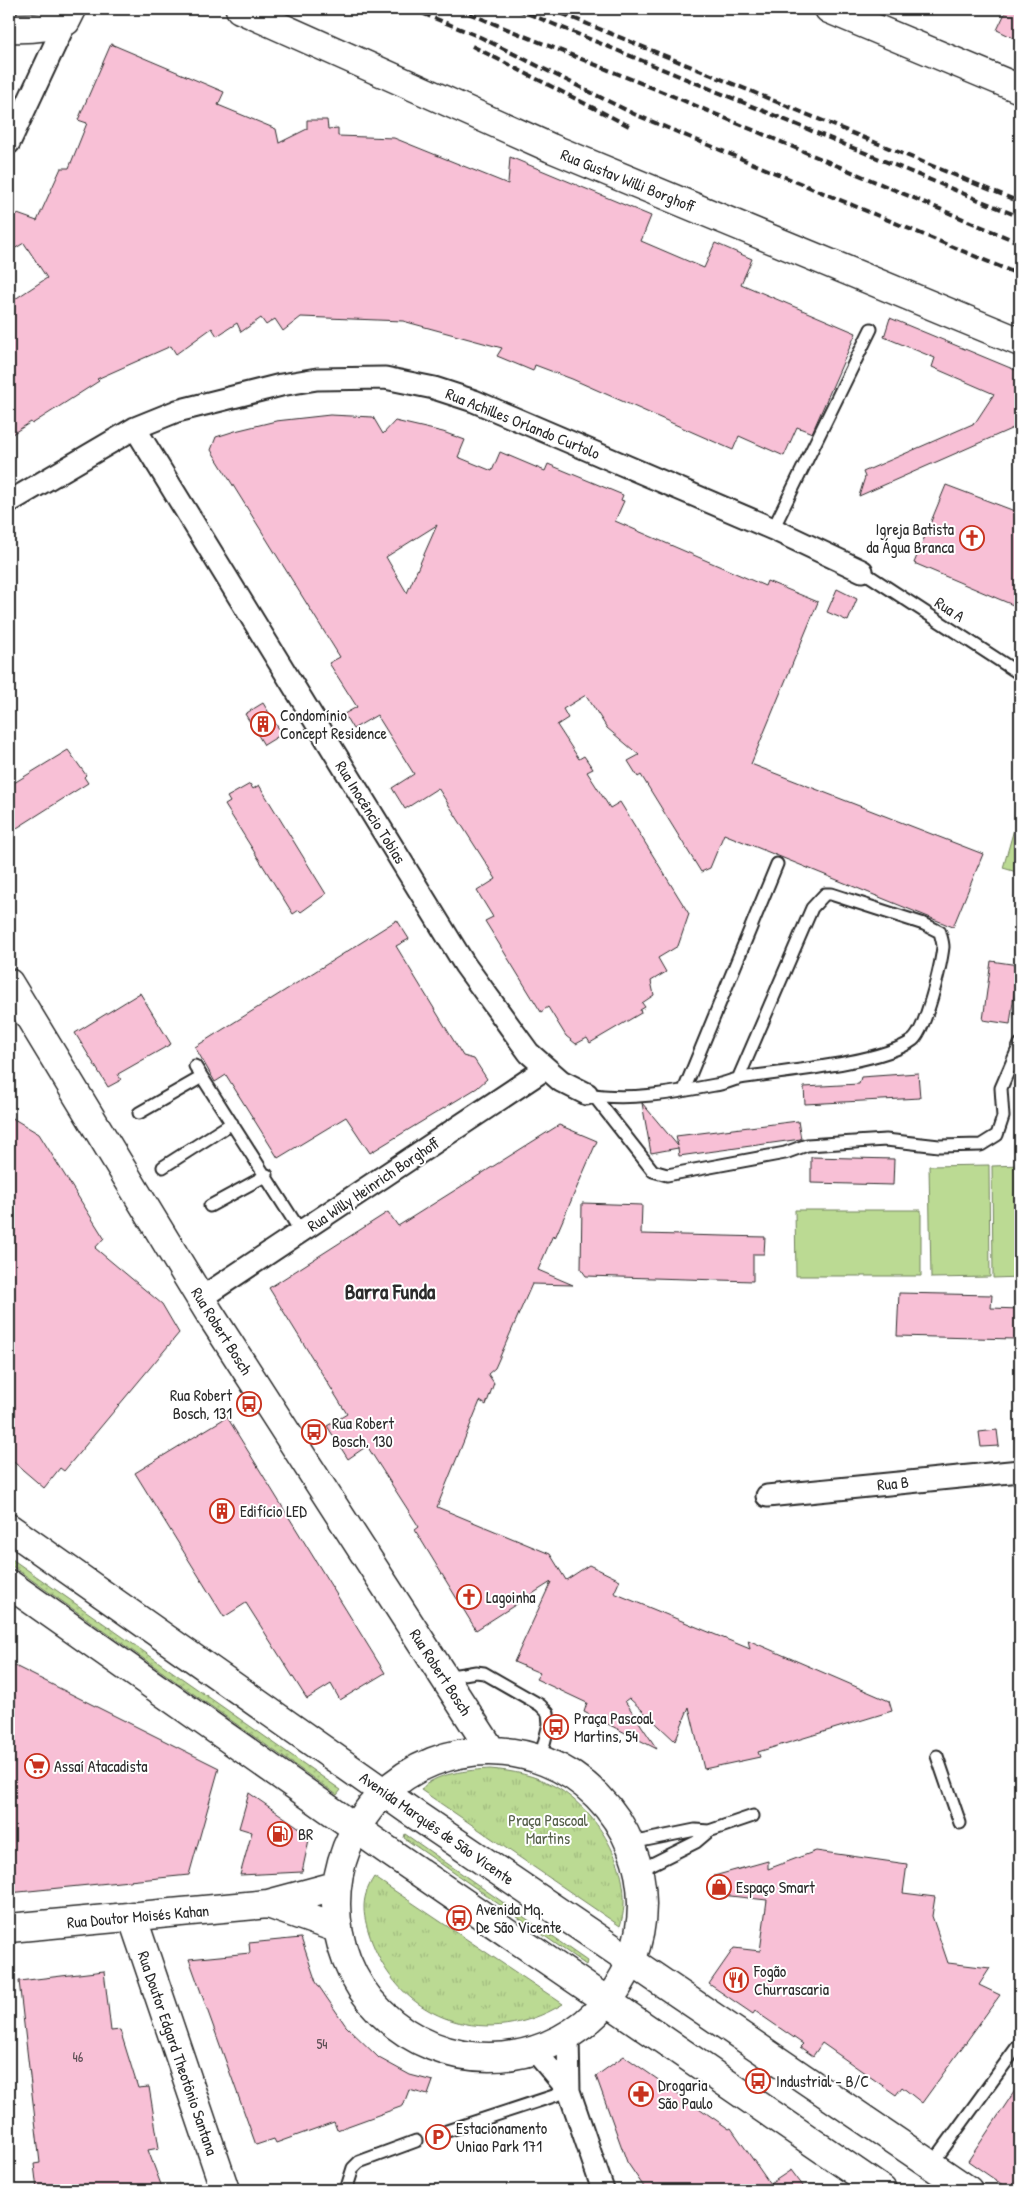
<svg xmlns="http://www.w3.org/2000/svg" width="1029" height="2199" viewBox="0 0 1029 2199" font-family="'Patrick Hand',sans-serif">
<defs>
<pattern id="grass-dots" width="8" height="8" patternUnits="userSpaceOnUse" patternTransform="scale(1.25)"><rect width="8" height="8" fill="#bbda93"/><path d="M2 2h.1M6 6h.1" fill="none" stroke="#a1bb7f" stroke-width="1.8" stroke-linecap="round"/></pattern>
<pattern id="park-tufts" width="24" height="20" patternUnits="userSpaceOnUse" patternTransform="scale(1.25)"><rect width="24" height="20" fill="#bbda93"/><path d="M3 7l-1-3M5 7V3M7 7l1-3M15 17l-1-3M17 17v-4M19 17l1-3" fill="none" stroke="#a1bb7f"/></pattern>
</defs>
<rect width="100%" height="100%" fill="#fff"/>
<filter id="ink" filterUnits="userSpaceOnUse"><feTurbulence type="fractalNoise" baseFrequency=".02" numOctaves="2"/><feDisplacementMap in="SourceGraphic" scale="10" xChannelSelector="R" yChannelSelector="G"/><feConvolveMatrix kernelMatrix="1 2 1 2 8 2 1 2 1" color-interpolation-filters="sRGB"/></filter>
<g filter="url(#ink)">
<path fill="url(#grass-dots)" stroke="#73825f" d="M9,1557L341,1790L337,1795L9,1564Z
M405,1834L587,1961L586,1965L404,1838Z"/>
<path fill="url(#park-tufts)" stroke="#73825f" d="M490,1769C513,1771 535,1775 556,1787C599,1812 637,1875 620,1926L421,1790C432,1773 471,1770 490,1769Z
M374,1877L563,2004C489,2049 403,2023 372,1942C363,1917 359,1900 374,1877Z"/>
<path fill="#bbda93" stroke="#73825f" d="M1020,808V873L1003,868Z
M989,1165L990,1277L931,1278L929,1166Z
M1020,1165V1277L993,1278L992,1166Z
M795,1210H921V1276H796Z"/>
<path fill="#f8c0d6" stroke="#2b2b2b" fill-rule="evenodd" d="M1007,9H1020V41L997,30Z
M111,44L224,92L218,105L276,129L279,143L307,129V120H327L328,129L338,128V136L394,138L508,184L510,157L651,216L641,241L704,268L715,243L752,259L741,284L856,333L812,433L797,427L784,456L739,436L733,450L572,379L535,365L533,371L497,356L502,348L403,321L301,317L283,331L275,319L266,325L261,318L241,332L237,323L217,336L212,328L176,354L171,346L97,379L99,381L32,424L31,422L9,436V303L47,278L24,243L9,252V211L37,221L61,168H69L87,123L78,120Z
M890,318L1020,372V425L859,496L865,477L863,472L975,423L994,394L932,367L935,358L884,337Z
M330,415L373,417L383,434L395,421L443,432L465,440L458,457L492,471L500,452L545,471L548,464L623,495L621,500L624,501L615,521L765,586L767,581L818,602L751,764L983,854L953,927L724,834L710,868L701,872L641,775L638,777L628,761L639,755L607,728L586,695L563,709L568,718L557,725L579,759L584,756L593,769L587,772L610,808L620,802L689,914L678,946L658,958L666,972L651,981L654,995L642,1003L645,1007L640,1010L641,1013L590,1043L587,1038L576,1044L566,1036L548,1007L541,1012L485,921L493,917L477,891L496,879L438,788L405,809L392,788L414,774L377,715L353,729L344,714L357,707L329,663L340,657L211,450L216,437L235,431L276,421ZM437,525L407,593L386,557Z
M946,485L1020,513V608L914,563Z
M837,589L857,599L848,621L827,612Z
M263,703L282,734L264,745L245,714Z
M68,750L86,775L84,777L88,783L9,833V786Z
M250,784L253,789L259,785L326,894L301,912L299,910L293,914L225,805L230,802L227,797Z
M397,920L409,939L396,946L463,1056L474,1059L487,1079L477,1088L370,1153L346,1117L278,1158L226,1075L215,1082L195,1047Z
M991,961L1018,965L1010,1024L983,1020Z
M140,993L171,1044L118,1074L121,1080L108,1087L75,1033Z
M918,1073L920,1098L805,1104L804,1087L859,1084L861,1077Z
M642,1103L678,1146L676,1136L798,1121L801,1139L679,1156L678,1148L651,1153Z
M9,1116L39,1134L104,1238L95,1248L162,1304L179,1333L64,1471L60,1468L44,1488L9,1458Z
M559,1125L597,1141L555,1238L553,1235L538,1270L573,1285L532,1284L495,1368L488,1374L494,1383L486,1405L480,1401L437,1507L550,1554L566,1580L589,1565L620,1580L614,1593L750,1649L748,1640L889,1701L892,1711L758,1752L760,1757L704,1769L689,1707L675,1741L629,1698L625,1701L657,1749L584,1712L587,1703L536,1679L540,1673L514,1662L551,1582L476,1630L415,1530L419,1527L367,1446L348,1459L327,1426L347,1414L269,1288L388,1212L398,1226Z
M811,1157L894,1159L893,1185L811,1183Z
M582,1203L642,1205L641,1234L765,1237L764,1254H753V1281L586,1276L581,1269Z
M899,1293L992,1295L991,1308L1020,1309V1324H1017L1015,1339L897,1336Z
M227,1417L385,1673L340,1700L331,1684L307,1699L246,1603L224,1617L135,1473Z
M997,1430L999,1446L981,1447L979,1432Z
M9,1663L219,1768L189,1875L9,1893Z
M249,1793L310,1835L302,1872L240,1875L252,1832L239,1828Z
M816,1851L907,1864L903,1893L935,1897L932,1916L948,1963L990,1968L979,1985L1000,1995L922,2103L902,2087L896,2095L822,2043L813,2056L800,2047L803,2044L755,2011L753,2014L709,1984L734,1948L760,1951L767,1900L712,1894L714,1876L768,1861V1869Z
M301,1938L316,1982L346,2026L379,2058L410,2075L433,2081L428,2095L409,2090L403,2106L337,2130L334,2122L276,2143L274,2139L256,2145L189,1959L250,1953L249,1943Z
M104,1971L111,2031L120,2030L138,2088L149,2087L159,2148L148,2150L163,2190H37L34,2164L40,2163L19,1981Z
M624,2056L729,2129L731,2128L770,2184L791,2170L806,2190H646L627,2162L596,2076Z
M1020,2083V2190H1010L968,2161Z"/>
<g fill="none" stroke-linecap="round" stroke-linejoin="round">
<defs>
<path id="service" d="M773,529L871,329
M862,571L1020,674
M195,1066L301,1232
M684,1090L777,864
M587,1094C628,1101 674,1093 715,1085C724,1084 732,1080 740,1078C781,1072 883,1063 913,1040C926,1029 941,965 943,947C943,942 941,937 940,932L924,924L831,894H825L812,908L738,1079
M594,1096L653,1171L667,1175L785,1153L807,1145L886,1140L939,1146L981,1145L997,1135L1003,1117L1001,1088L1020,1044
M139,1113L202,1077
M163,1167L232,1123
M210,1206L267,1175
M445,1677L476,1672L484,1673L540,1705L548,1713L549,1724L540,1759
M937,1756L960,1823
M631,1843L695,1830L709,1831
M640,1870L696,1842L709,1831L753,1816
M447,2131L569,2091
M932,2164L1020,2043
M346,2190L353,2168L359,2162L416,2141"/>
<path id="minor" d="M9,143L66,21
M135,428L465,965L529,1053L561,1081L587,1094
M9,502L135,428L177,411L281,385L317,379L385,378L434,388L474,401L773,529L862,571
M201,1298L545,1069
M767,1496L1020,1471
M568,2036L569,2091L603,2190
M535,2051L569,2091"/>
<path id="tertiary" d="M240,9L551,148L1020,342
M829,9L1020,89
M9,28C29,29 47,28 66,21L72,9
M9,983L210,1314L491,1750
M336 1904a153 153 0 1 1 306 0a153 153 0 1 1-306 0Z
M268,1904L336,1928
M132,1916L225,2190
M9,1928L268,1904L335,1886"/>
<path id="primary" d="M9,1528L413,1813L968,2190
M9,1584L387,1850L882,2190"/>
</defs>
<use href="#service" stroke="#2b2b2b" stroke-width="15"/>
<use href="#minor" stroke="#2b2b2b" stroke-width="25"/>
<use href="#tertiary" stroke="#2b2b2b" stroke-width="31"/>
<use href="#primary" stroke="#2b2b2b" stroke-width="31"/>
<use href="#service" stroke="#fff" stroke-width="11"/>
<use href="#minor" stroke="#fff" stroke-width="21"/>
<use href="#tertiary" stroke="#fff" stroke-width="28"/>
<use href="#primary" stroke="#fff" stroke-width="28"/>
<path stroke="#2b2b2b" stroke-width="4" stroke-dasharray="8 4" stroke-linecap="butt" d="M412,9L480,37L634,114L1020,275
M458,9L675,97L1020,243
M517,9L1020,217
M551,9L1020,202
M472,46L631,127"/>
</g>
</g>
<defs>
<symbol id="church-ring" viewBox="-11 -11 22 22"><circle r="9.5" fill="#fff" stroke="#c8321e" stroke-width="1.5"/><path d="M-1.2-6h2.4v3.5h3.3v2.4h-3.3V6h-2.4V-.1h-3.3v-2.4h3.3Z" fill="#c8321e"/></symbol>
<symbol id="building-ring" viewBox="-11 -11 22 22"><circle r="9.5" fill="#fff" stroke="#c8321e" stroke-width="1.5"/><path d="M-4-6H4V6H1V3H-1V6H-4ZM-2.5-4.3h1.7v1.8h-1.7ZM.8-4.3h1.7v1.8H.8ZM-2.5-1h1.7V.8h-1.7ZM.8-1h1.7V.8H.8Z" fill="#c8321e"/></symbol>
<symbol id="bus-ring" viewBox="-11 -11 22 22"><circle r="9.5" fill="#fff" stroke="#c8321e" stroke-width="1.5"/><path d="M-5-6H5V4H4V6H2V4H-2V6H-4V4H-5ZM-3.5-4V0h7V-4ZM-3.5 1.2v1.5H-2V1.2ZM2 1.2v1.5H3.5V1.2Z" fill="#c8321e"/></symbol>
<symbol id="supermarket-ring" viewBox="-11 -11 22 22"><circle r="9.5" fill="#fff" stroke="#c8321e" stroke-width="1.5"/><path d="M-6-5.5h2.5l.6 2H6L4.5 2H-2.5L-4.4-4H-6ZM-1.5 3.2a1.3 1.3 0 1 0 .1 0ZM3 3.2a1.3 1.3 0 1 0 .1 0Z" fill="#c8321e"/></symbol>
<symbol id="fuel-ring" viewBox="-11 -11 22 22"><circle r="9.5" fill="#fff" stroke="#c8321e" stroke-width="1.5"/><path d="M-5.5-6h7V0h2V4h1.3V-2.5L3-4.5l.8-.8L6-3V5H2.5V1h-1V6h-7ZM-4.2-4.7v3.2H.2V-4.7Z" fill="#c8321e"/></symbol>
<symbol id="shop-ring" viewBox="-11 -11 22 22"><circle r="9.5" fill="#fff" stroke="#c8321e" stroke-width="1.5"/><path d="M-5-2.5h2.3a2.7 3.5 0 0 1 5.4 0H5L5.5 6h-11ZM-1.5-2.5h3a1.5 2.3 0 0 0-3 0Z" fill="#c8321e"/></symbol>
<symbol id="restaurant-ring" viewBox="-11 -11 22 22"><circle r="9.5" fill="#fff" stroke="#c8321e" stroke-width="1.5"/><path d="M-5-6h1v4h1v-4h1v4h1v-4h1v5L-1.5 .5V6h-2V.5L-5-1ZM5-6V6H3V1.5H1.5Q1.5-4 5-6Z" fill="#c8321e"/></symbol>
<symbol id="pharmacy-ring" viewBox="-11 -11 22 22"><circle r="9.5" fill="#fff" stroke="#c8321e" stroke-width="1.5"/><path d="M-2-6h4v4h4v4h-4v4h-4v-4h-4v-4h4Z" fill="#c8321e"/></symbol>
<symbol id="parking-ring" viewBox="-11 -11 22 22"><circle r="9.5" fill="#fff" stroke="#c8321e" stroke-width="1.5"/><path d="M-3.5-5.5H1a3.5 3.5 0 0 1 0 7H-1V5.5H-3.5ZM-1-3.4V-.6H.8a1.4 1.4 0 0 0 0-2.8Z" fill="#c8321e"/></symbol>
</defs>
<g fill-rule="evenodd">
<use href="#church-ring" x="958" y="524" width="28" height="28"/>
<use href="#building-ring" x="249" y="710" width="28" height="28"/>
<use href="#bus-ring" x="235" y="1390" width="28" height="28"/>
<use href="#bus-ring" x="300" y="1418" width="28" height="28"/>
<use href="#building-ring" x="208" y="1497" width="28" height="28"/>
<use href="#church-ring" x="455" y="1583" width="28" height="28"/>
<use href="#bus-ring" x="542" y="1713" width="28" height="28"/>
<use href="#supermarket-ring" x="23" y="1752" width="28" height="28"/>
<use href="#fuel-ring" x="266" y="1820" width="28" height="28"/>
<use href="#shop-ring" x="705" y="1873" width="28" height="28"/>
<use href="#bus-ring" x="445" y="1904" width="28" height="28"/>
<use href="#restaurant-ring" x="722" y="1966" width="28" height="28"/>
<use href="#bus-ring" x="744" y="2067" width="28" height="28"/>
<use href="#pharmacy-ring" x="627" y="2080" width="28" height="28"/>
<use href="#parking-ring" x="424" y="2123" width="28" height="28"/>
</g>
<g text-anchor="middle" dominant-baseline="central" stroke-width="4" stroke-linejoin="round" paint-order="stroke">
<g font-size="14" fill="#5e5056">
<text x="322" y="2043">54</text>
<text x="78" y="2056">46</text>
</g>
<g font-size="16" fill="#2b2b2b" stroke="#fff">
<text transform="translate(628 180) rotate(22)">Rua Gustav Willi Borghoff</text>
<text transform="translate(523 423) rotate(22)">Rua Achilles Orlando Curtolo</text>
<text transform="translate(950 609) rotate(33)">Rua A</text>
<text transform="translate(371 812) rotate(58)">Rua Inocêncio Tobias</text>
<text transform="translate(373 1184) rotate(-34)">Rua Willy Heinrich Borghoff</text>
<text transform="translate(222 1331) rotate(58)">Rua Robert Bosch</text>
<text transform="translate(893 1483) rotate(-6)">Rua B</text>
<text transform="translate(441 1672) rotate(57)">Rua Robert Bosch</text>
<text transform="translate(437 1828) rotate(35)">Avenida Marquês de São Vicente</text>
<text transform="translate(138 1916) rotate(-5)">Rua Doutor Moisés Kahan</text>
<text transform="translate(178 2053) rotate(71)">Rua Doutor Edgard Theotônio Santana</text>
</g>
<g font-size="16" fill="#2b2b2b" stroke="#fff" text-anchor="start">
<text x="954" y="529" text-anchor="end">Igreja Batista<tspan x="954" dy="18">da Água Branca</tspan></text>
<text x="280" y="715">Condomínio<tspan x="280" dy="18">Concept Residence</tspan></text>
<text x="232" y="1395" text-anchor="end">Rua Robert<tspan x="232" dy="18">Bosch, 131</tspan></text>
<text x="332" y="1423">Rua Robert<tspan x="332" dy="18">Bosch, 130</tspan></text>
<text x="240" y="1511">Edifício LED</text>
<text x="486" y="1597">Lagoinha</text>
<text x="574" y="1718">Praça Pascoal<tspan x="574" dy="18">Martins, 54</tspan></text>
<text x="54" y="1766">Assaí Atacadista</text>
<text x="298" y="1834">BR</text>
<text x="736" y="1887">Espaço Smart</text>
<text x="476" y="1909">Avenida Mq.<tspan x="476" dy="18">De São Vicente</tspan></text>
<text x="754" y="1971">Fogão<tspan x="754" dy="18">Churrascaria</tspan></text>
<text x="776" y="2081">Industrial - B/C</text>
<text x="658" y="2085">Drogaria<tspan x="658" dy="18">São Paulo</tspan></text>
<text x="456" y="2128">Estacionamento<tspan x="456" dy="18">Uniao Park 171</tspan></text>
</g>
<g font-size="16" fill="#56604a" stroke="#fff">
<text x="548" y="1820">Praça Pascoal<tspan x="548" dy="18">Martins</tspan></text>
</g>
<g font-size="21" font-weight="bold" fill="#2b2b2b" stroke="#fff">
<text x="390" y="1291">Barra Funda</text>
</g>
</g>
<rect width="1029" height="2199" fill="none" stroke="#fff" stroke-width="30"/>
<rect x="15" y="15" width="999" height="2169" fill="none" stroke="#2b2b2b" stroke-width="2" filter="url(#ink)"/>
</svg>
